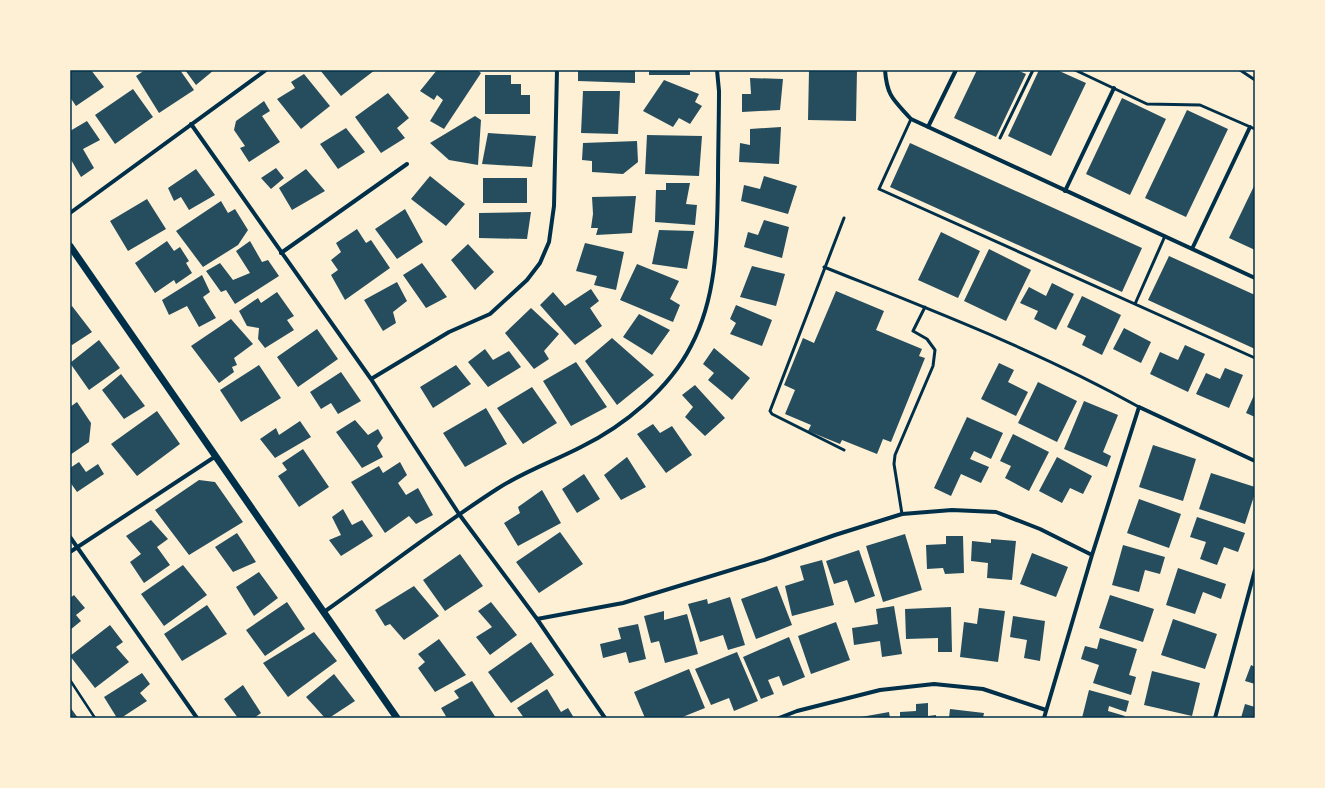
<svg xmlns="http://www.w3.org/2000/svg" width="1325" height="788" viewBox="0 0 1325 788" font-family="'Open Sans',sans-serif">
<rect width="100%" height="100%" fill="#fdf0d5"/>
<path fill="#264d5e" d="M70,70H91L104,87L76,106L70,97Z
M145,70H180L194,90L159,113L136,76Z
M185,70H214L196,85Z
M320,70H375L341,96Z
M437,70H477L481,73L444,129L430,121L443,100L437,95L434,100L420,91Z
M578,70H635V83L578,81Z
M649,70H690V75H649Z
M809,70H857L856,121L808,120Z
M977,70H1017L1026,74L996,137L954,118Z
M1039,70H1057L1086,83L1051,156L1008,136Z
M304,74L330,106L301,129L277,99L295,88L291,82Z
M485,75H511V84H521V95H530V114H485Z
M750,78L783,79L780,110L742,112V94H751Z
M664,80L699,94L695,102L702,106L690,124L679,118L673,127L643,111Z
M133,89L153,117L115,144L95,115Z
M583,91H620L618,134L581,133Z
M388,93L409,118L397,128L405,138L381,153L355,117Z
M1122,98L1166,119L1130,195L1086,174Z
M264,101L270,111L262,116L280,142L249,162L240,148L245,146L234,130L236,121Z
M1187,110L1228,129L1186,217L1145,198Z
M475,116L481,120L478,165L449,160L430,143Z
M87,121L100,140L83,149L94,168L81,177L70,158V131Z
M781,127L779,164L739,162L740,143L750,145V129Z
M346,128L365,152L338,169L320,144Z
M488,133L536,136L532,167L482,164Z
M647,135L702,136L699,176L645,174Z
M637,141L638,162L623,174L592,172V161L582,160L583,143Z
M910,143L1142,248L1122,292L890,187Z
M276,168L284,178L271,189L261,178Z
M196,169L215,195L189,210L181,197L174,201L168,188Z
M306,169L325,191L292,210L279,188Z
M430,176L465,204L446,226L411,199Z
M764,176L797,186L788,214L741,201L744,185L760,189Z
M483,178H527V203H483Z
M666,183H690L686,204L697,205L695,225L655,222L656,190H666Z
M1255,184V250L1229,238Z
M636,196L632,233L596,235L598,228H591L593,214L592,197Z
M147,199L166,229L128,251L110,221Z
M221,201L228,213L235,209L248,230L238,245L203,267L176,231Z
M405,209L423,242L397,259L375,229Z
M531,212L527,239L479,238V213Z
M764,220L789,227L782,258L744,247L748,232L758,235Z
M357,229L366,243L371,240L390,268L345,300L331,275L338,270L331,260L341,252L336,243Z
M659,230L694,231L687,269L652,264Z
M941,232L980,251L958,298L918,280Z
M167,241L174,251L180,247L189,261L186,263L192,273L176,284L174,280L155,293L135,263Z
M250,241L262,262L268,260L279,276L235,304L226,290L221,292L206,271L220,263L233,280L250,273L236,251Z
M585,243L624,252L616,290L594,285L597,276L576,271Z
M468,244L494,272L475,290L451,260Z
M989,249L1031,270L1006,321L964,301Z
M1169,256L1255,295V349L1148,300Z
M422,263L447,297L426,308L403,275Z
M637,264L679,281L670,299L680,305L673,322L620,300Z
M752,266L785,274L776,306L740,297Z
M202,275L210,292L203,297L216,318L199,327L187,306L169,315L162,300Z
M397,282L407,301L393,312L396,323L383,331L364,300Z
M1052,283L1074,294L1056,330L1034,319L1038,311L1020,303L1029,287L1046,296Z
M591,289L599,301L590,308L602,326L575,345L540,305L553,292L565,306Z
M836,291L884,311L876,330L922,349L919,356L925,358L891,442L883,439L877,454L842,440L840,444L808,431L811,425L785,414L795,390L784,385L803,338L814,343Z
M277,292L294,316L287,320L294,330L265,348L258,339L259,328L247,326L239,311L258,298L261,303Z
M1082,296L1121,315L1102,355L1082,345L1086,336L1067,327Z
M736,305L772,320L762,346L730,334L736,323L730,319Z
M72,306L92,332L72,345L70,343V308Z
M531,308L559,334L544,351L549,359L534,369L505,333Z
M639,314L670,330L652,355L623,337Z
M231,319L253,344L234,358L237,365L232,367L234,372L219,383L191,346Z
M1124,328L1151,342L1141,363L1113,349Z
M317,329L338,359L298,387L277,357Z
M612,338L654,375L617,405L585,361Z
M99,340L120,368L89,390L70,363Z
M1185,345L1205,354L1188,392L1150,374L1160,352L1178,360Z
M714,348L750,378L732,400L708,380L714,373L703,364Z
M485,349L493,360L509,351L521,367L488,387L468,362Z
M576,362L607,407L571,426L543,381Z
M999,363L1014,370L1008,382L1028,392L1016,416L981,399Z
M259,365L281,398L241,422L220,390Z
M456,365L471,384L433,408L420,387Z
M1225,368L1243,375L1229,408L1196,394L1206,373L1220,379Z
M341,372L361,401L338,414L331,403L321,409L310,392Z
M121,374L145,406L124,419L102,390Z
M1038,382L1077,401L1057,442L1018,423Z
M695,385L725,418L705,436L685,417L693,407L682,395Z
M532,387L557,423L523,444L497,408Z
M1255,393V417L1246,413Z
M1084,401L1118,415L1103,452L1111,456L1107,467L1064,449Z
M77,402L91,423L89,442L70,455V407Z
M486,408L507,444L465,467L443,433Z
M157,411L180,444L137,476L111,444Z
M967,417L1003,433L991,459L974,451L970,459L989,467L981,483L961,474L951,496L934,488Z
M355,420L368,435L378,429L383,438L377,446L383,457L362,468L336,432Z
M300,421L311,437L275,458L260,439L276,428L279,435Z
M653,424L660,433L672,426L692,455L666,473L637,434Z
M1013,434L1049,452L1029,491L1005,478L1011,466L1000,461Z
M1153,445L1196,459L1183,501L1139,487Z
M303,449L329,487L299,507L278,476L287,470L282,463Z
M627,457L646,487L621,500L604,475Z
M1057,457L1092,476L1083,494L1070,488L1062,503L1039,491Z
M79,462L86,472L98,464L104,474L77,492L70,482V468Z
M400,462L407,475L398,483L406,495L418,488L433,515L416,524L409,516L385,533L351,482L379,466L383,473Z
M1211,473L1255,487V493L1245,524L1199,509Z
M584,474L600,499L577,513L562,489Z
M199,480L215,482L243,522L189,555L155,510Z
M542,490L561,523L518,546L504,523L520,513L518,507Z
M1139,499L1181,514L1169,548L1127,533Z
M343,509L352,525L362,520L373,536L341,556L329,540L341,535L332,517Z
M1197,517L1245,533L1238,552L1224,547L1217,565L1200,559L1206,542L1190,537Z
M151,520L168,539L157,547L170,565L144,583L130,562L141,554L126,536Z
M560,532L583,564L539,593L516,562Z
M237,533L256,562L233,572L215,547Z
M905,534L922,590L883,602L866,546Z
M946,536H963L964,573L945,574L943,568L927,569L926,545L946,544Z
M991,539L1016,541L1012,580L987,578L988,563L971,561L972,541L991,543Z
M1123,545L1165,557L1160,574L1145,570L1139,592L1112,585Z
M859,550L875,596L855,603L847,580L834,584L826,561Z
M1032,553L1068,567L1056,597L1020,584Z
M460,554L483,586L445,611L423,580Z
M822,560L834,605L792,616L785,586L804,580L800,566Z
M183,565L207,595L164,626L141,594Z
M1178,568L1226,584L1221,599L1203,592L1195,614L1166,605Z
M259,572L278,598L254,616L236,587Z
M414,586L439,616L404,640L390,624L385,626L375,610Z
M777,586L792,625L756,639L741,599Z
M74,595L85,608L76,615L81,621L70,630V598Z
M1110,595L1154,609L1143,642L1099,628Z
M730,597L745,645L728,650L723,635L700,642L688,604L707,599L708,604Z
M287,602L305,629L265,656L246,630Z
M491,602L517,635L490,655L476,637L492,627L478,611Z
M207,605L227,634L182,661L164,634Z
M894,606L902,654L882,657L880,641L854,645L852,628L878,624L876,609Z
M951,607L952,652H938V638L906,639L905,609Z
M979,608L1005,611L998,662L960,657L964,622L977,624Z
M664,611V620L687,614L698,654L665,663L659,641L651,643L644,616Z
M1013,616L1045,621L1040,661L1024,658L1027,640L1010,637Z
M1173,619L1217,634L1205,669L1161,655Z
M836,622L850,660L811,674L798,636Z
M638,624L646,659L629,663L626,652L603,658L600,644L621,639L618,628Z
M110,625L123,642L116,647L129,662L95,688L70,656Z
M314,632L337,661L288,697L263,663Z
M789,637L805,677L783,686L779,676L768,680L774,694L761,699L743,657Z
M1100,638L1137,649L1129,675L1136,677L1131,695L1093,683L1099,665L1081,659L1085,646L1097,649Z
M439,639L466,675L435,692L418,668L425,662L418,654Z
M531,642L554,675L511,703L488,672Z
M737,652L758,701L734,711L729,698L711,705L695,669Z
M1251,665L1255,667V684L1245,681Z
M689,669L705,708L680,718H645L634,692Z
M1152,671L1200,683L1192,716L1144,705Z
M142,673L150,684L140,693L147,701L121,718H117L104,697Z
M334,674L355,701L329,718H325L306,697Z
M472,681L496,718H447L441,708L459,698L454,691Z
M243,685L261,713L254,718H238L224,699Z
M547,689L561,712L568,708L574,718H524L517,708Z
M1089,690L1129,701L1126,712L1109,706L1108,711L1125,716L1124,718H1082Z
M928,703V716L936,715V718H900V712L916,711V704Z
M1245,704L1255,707V718H1241Z
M70,707L78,718H70Z
M950,709L984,713L983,718H949Z
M889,712L890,718H861V717Z"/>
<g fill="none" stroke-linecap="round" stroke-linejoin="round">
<path stroke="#003049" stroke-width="2.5" d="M70,680L95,718"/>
<path stroke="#003049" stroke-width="3" d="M1075,70L1147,104L1200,105L1255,129
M1240,70L1255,80
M911,119L879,189L1255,358
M1000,138L1033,70
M824,267C931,310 1039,351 1139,407
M1135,304L1165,236
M844,450L772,414L770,411L844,218
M902,514L894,464L895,455L933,366L935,350L927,339L913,331L925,307"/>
<path stroke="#003049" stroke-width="4" d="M885,70C887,97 894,100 911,119L1255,278
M191,124L371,379L459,514L537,619L605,718
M928,127L956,70
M1065,191L1114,88
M70,213L266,70
M1192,249L1250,127
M281,253L407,164
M371,379L449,332L490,314L527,280L540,263L549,242L554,206L557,70
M70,537L197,718
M70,552L216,456
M324,612C382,571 438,527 497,489C523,472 554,461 581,447C624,426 669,389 691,346C718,295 717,237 718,181C718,151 719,121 719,91L717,70
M537,619L623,603L764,560L835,535L902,514L952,510L996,512L1040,529L1092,555
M779,718L797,711L880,690L934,684L983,689L1046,710
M1044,718L1092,555L1139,407L1255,461
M1215,718L1255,570"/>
<path stroke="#003049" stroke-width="7" d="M70,246L397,718"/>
</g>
<rect width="1325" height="788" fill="none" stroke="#fdf0d5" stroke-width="142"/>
<rect x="71" y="71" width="1183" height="646" fill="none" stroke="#003049" stroke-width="1.5"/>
</svg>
